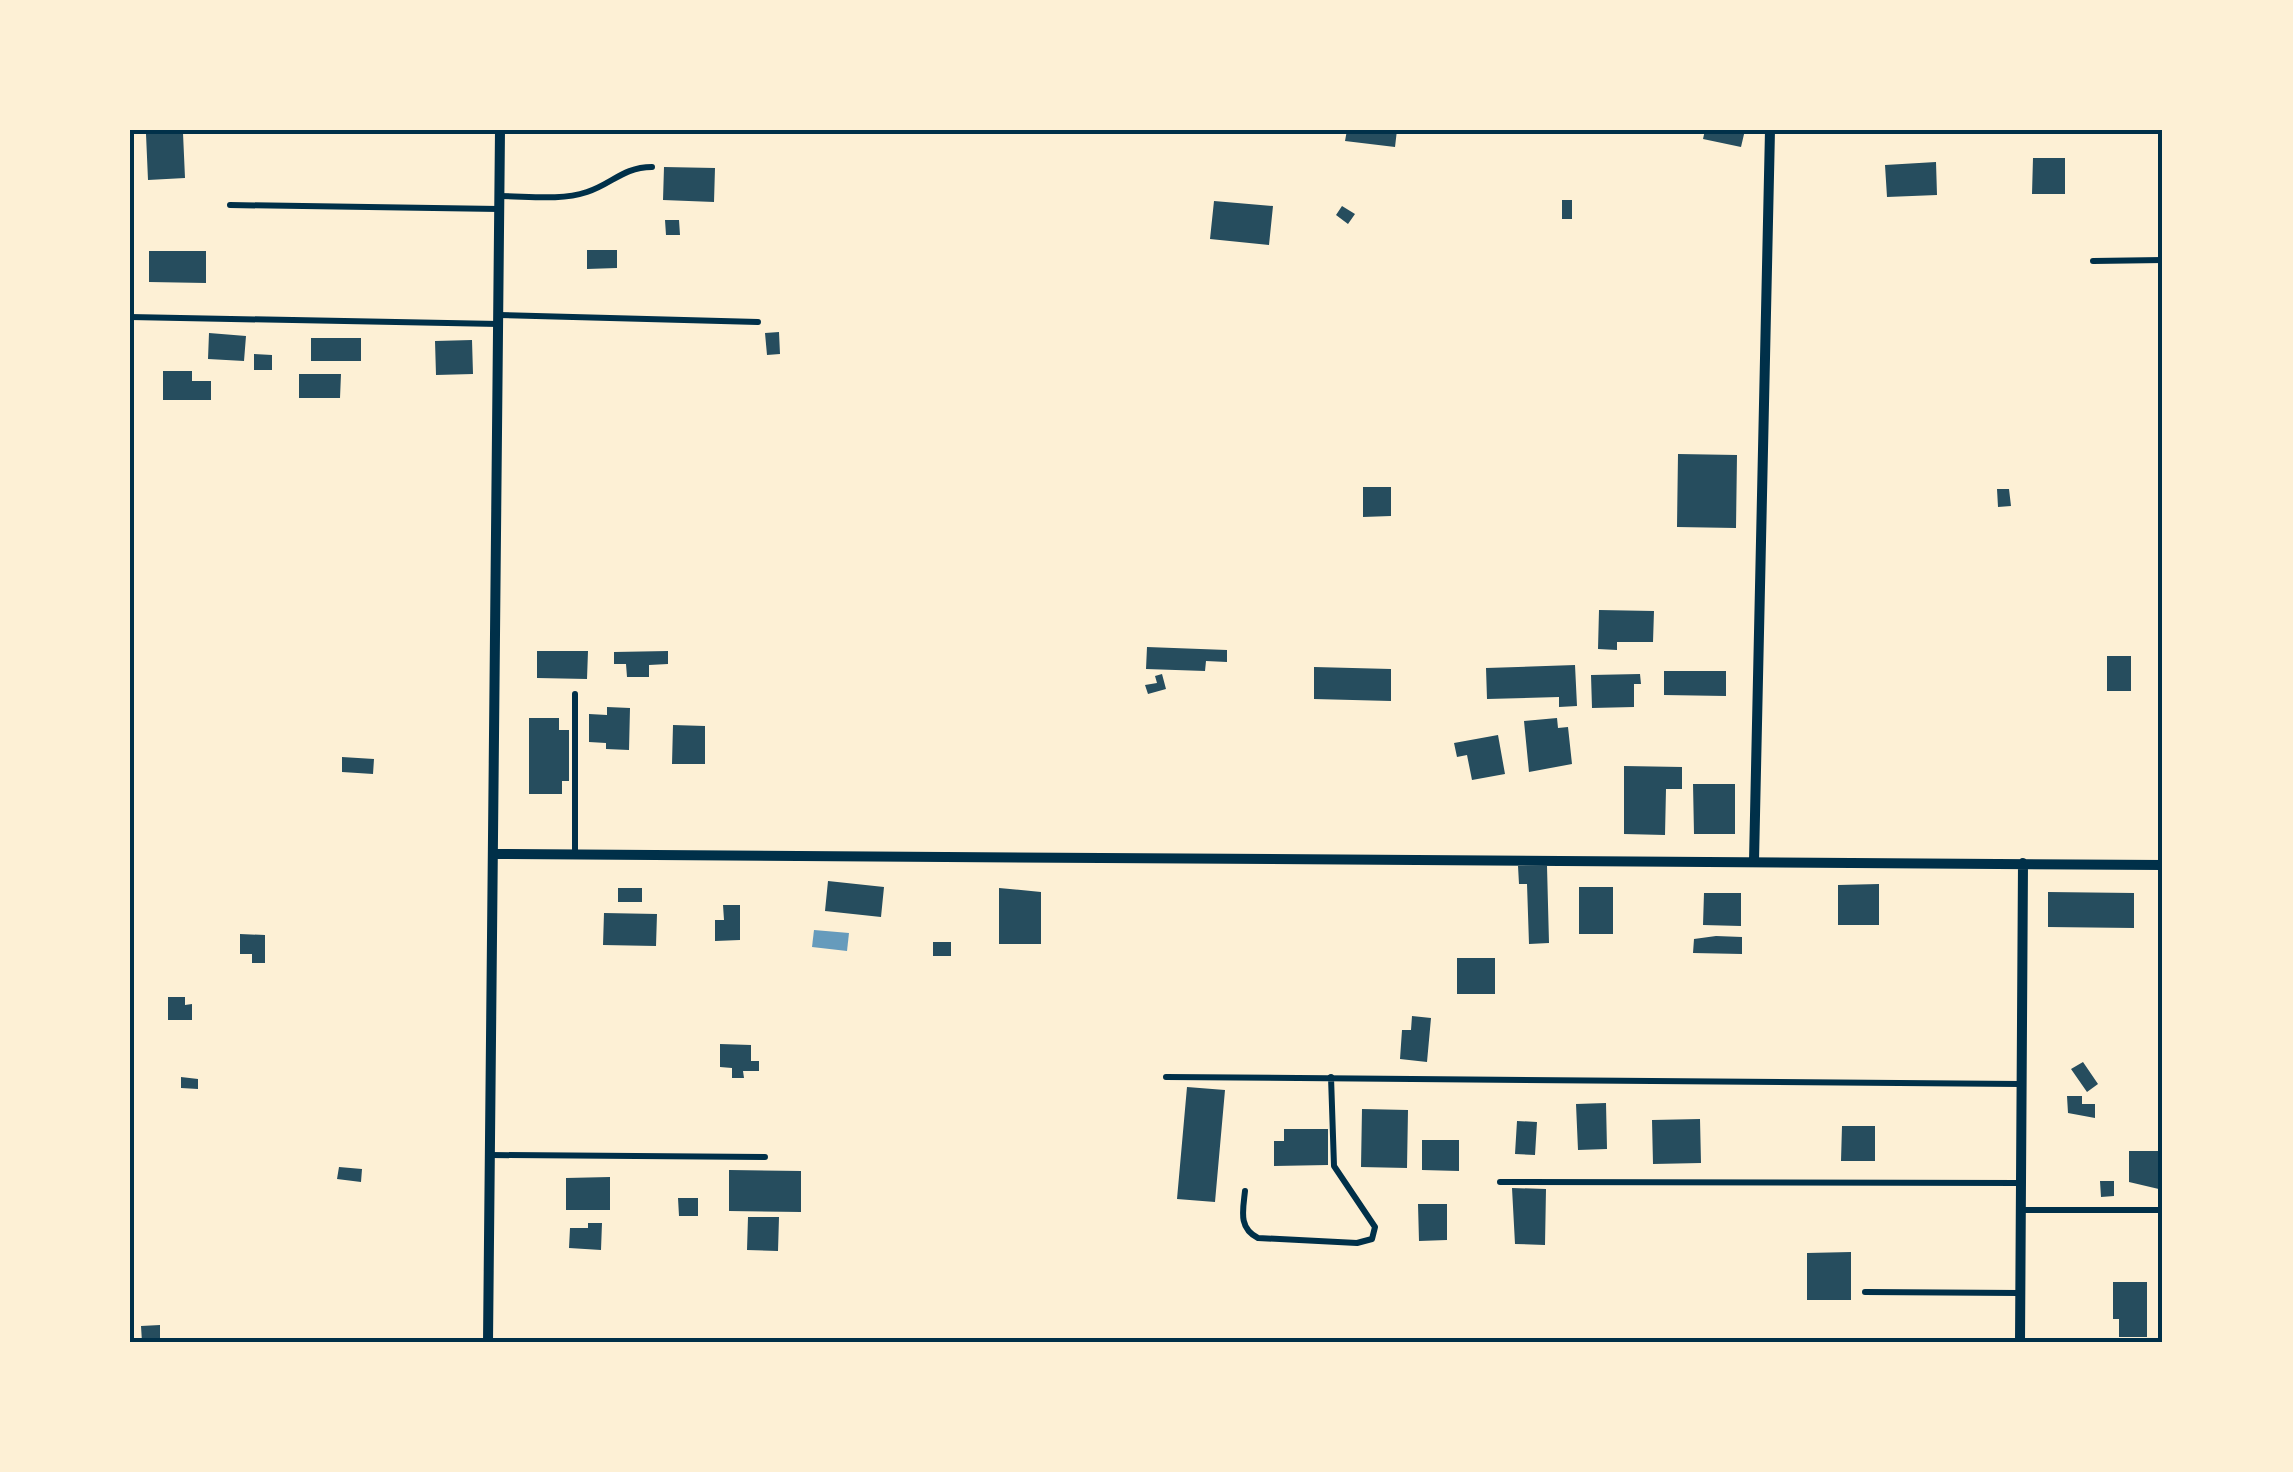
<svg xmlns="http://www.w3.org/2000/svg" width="2293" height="1472" viewBox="0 0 2293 1472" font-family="'Golos Text',sans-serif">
<rect width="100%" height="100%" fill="#fdf0d5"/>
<path fill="#669bbc" d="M814,930L849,933L847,951L812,947Z"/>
<path fill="#264d5e" d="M1347,130H1397L1395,147L1345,141Z
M1705,130H1745L1741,147L1703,139Z
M183,133L185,178L148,180L146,134Z
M2033,158H2065V194H2032Z
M1936,162L1937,195L1887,197L1885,165Z
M664,167L715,168L714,202L663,200Z
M1562,200H1572V219H1562Z
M1214,201L1273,206L1269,245L1210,239Z
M1342,206L1355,214L1348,224L1336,215Z
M665,220H679L680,235H666Z
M587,250H617V268L587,269Z
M149,251H206V283L149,282Z
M779,332L780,354L767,355L765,333Z
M209,333L246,336L244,361L208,359Z
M311,338H361V361H311Z
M472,340L473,374L436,375L435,341Z
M254,354L272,355V370H254Z
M163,371H192V381H211V400H163Z
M299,374H341L340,398H299Z
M1678,454L1737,455L1736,528L1677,527Z
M1363,487H1391V516L1363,517Z
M1997,489H2009L2011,506L1998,507Z
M1599,610L1654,611L1653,642H1617V650L1598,649Z
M1147,647L1227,650V662L1206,661L1205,671L1146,669Z
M537,651H588L587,679L537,678Z
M668,651V664L649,665V677H627L626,664H614V652Z
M2107,656H2131V691H2107Z
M1575,665L1577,706L1559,707V697L1487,699L1486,668Z
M1314,667L1391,669V701L1314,699Z
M1664,671H1726V696L1664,695Z
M1162,674L1166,689L1148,694L1145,685L1157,683L1155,676Z
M1640,674L1641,684H1634V707L1592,708L1591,675Z
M607,707L630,708L629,750L606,749V743L589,742V714L607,715Z
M529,718H559V730H569V781H562V794H529Z
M1557,718L1558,728L1568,727L1572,764L1529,772L1524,721Z
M673,725L705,726V764H672Z
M1498,735L1505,774L1472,780L1467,755L1457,757L1454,743Z
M342,757L374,759L373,774L342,772Z
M1624,766L1682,767V789H1666L1665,835L1624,834Z
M1693,784H1735V834H1694Z
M1518,866H1547L1549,943L1529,944L1527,884H1519Z
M828,881L884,887L881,917L825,911Z
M1879,884V925H1838V885Z
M1579,887H1613V934H1579Z
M618,888H642V902H618Z
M999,888L1041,892V944H999Z
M2048,892L2134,893V928L2048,927Z
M1704,893H1741V926L1703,925Z
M723,905H740V940L715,941V920H724Z
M604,913L657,914L656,946L603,945Z
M240,934L265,935V963H252V954H240Z
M1716,936L1742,937V954L1693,953L1694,939Z
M933,942H951V956H933Z
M1457,958H1495V994H1457Z
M168,997H185V1005L192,1004V1020H168Z
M1412,1016L1431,1018L1427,1062L1400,1059L1402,1030H1411Z
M720,1044L751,1045V1061H759V1071H743L744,1078H732V1068L720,1067Z
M2083,1062L2098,1084L2087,1092L2071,1069Z
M181,1077L198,1079V1089L181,1088Z
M1187,1087L1225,1090L1215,1202L1177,1199Z
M2067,1096H2082V1104H2095V1118L2068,1113Z
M1606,1103L1607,1149L1578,1150L1576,1104Z
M1362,1109L1408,1110L1407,1168L1361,1167Z
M1700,1119L1701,1163L1653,1164L1652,1120Z
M1517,1121L1537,1122L1535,1155L1515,1154Z
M1842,1126H1875V1161H1841Z
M1284,1129H1328V1165L1274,1166V1141H1284Z
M1422,1140H1459V1171L1422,1170Z
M2129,1151H2163V1190L2129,1182Z
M339,1167L362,1169L361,1182L337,1179Z
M729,1170L801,1171V1212L729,1211Z
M610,1177V1210H566V1178Z
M2100,1181H2114V1196L2101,1197Z
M1512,1188L1546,1189L1545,1245L1515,1244Z
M678,1198H698V1216H679Z
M1418,1204H1447V1240L1419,1241Z
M748,1217H779L778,1251L747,1250Z
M588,1223H602L601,1250L569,1248L570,1228H588Z
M1851,1252V1300H1807V1253Z
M2113,1282H2147V1337H2119V1319H2113Z
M160,1325V1342H142L141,1326Z"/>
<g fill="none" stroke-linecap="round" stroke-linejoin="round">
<path stroke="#003049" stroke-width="6" d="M499,196C527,196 560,201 587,192C612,184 623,167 652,167
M230,205L499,209
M2093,261L2163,260
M499,315L758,322
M130,317L499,324
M575,854V694
M1166,1077L2020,1084
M491,1155L765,1157
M1500,1182L2020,1183
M1245,1191C1243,1210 1238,1228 1258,1238L1357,1243L1372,1239L1375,1227L1334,1166L1331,1077
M2021,1210H2163
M1865,1292L2019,1293"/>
<path stroke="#003049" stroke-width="10" d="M495,854L2163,865
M1754,861L1770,130
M488,1342L500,130
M2020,1342L2023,863"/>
</g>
<rect width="2293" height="1472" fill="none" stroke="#fdf0d5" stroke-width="265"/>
<rect x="132" y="132" width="2028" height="1208" fill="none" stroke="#003049" stroke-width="4"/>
</svg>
